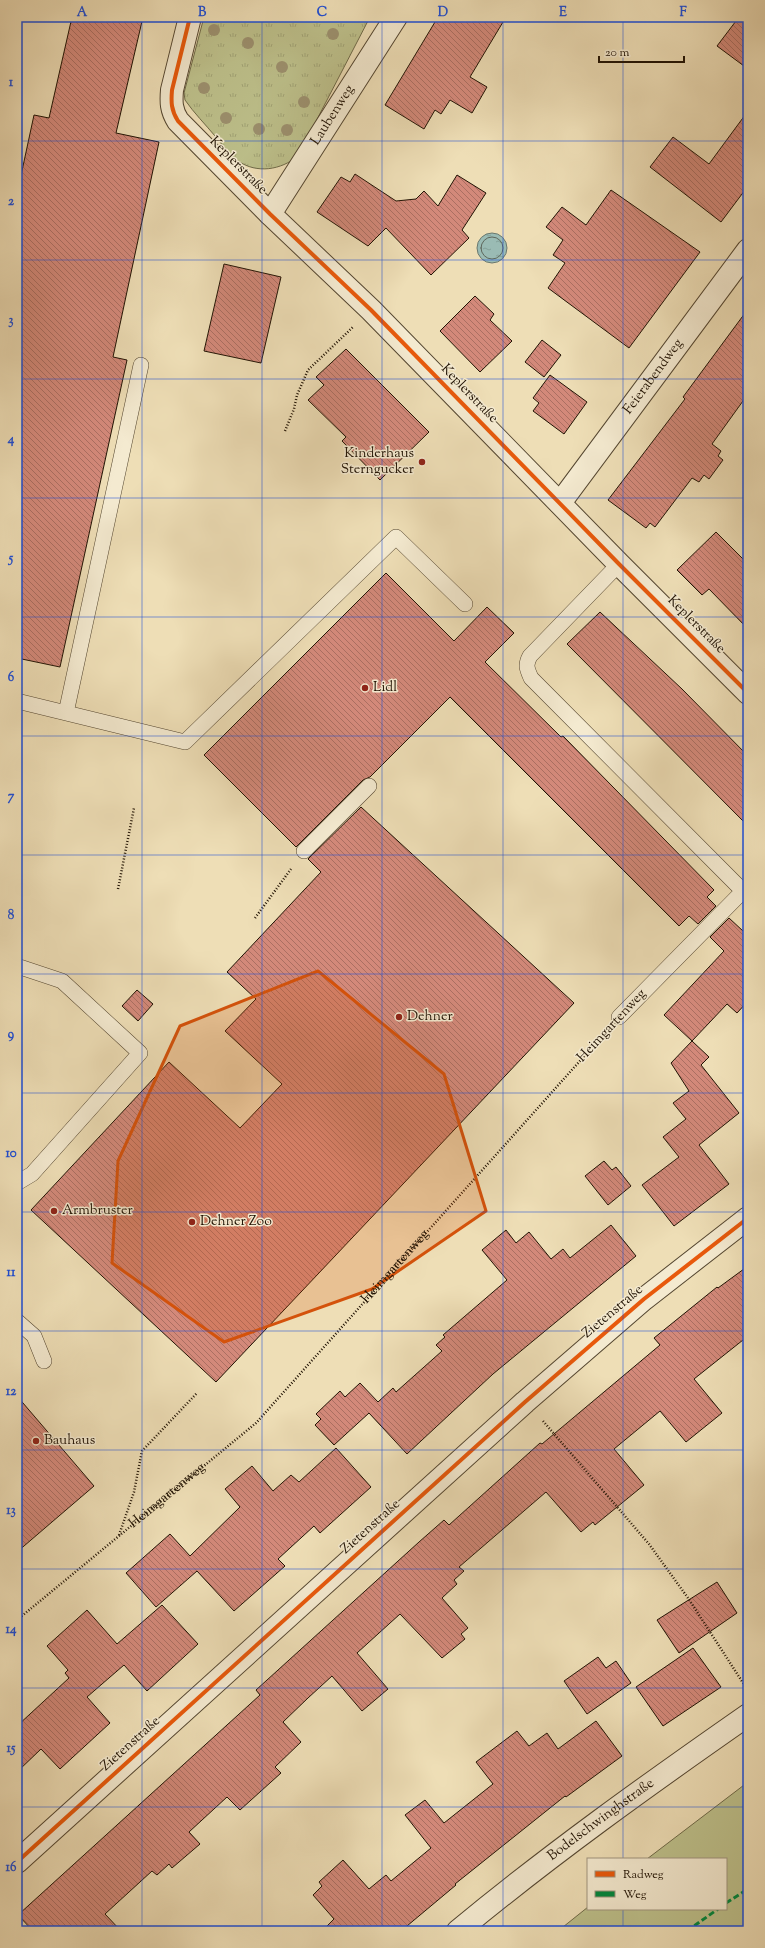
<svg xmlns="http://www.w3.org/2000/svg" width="765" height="1948" viewBox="0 0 765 1948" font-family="'Sorts Mill Goudy',serif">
<defs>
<pattern id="grass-tufts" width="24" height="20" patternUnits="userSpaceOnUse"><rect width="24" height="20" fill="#bdc08b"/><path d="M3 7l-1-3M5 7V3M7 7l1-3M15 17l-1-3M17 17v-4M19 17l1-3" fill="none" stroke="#a2a476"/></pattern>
<pattern id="water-ripples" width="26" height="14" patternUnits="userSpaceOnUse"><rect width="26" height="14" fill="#9abbb4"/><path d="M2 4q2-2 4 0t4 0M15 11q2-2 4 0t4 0" fill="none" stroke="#84a099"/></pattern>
<pattern id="building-back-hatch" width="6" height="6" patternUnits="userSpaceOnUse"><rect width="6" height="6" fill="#d3897a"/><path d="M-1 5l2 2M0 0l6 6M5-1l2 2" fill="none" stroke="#ab6f62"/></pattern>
</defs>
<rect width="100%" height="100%" fill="#eedeb6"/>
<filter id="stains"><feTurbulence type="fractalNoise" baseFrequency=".005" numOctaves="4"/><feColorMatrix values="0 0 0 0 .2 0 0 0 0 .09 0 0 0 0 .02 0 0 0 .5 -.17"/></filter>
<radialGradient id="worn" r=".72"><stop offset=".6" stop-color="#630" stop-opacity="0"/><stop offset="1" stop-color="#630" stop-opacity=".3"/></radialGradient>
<path fill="url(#grass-tufts)" stroke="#6f6a48" d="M204,17H370L298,156C281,170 257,174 238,161C229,155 222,144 215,136C205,124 194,113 185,100L184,93Z"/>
<path fill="#bdc08b" stroke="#6f6a48" d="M748,1782V1931H558L588,1907V1909H726V1859H647Z"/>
<path fill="url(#water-ripples)" stroke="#6a786e" d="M477 248a15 15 0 1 1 30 0a15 15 0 1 1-30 0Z"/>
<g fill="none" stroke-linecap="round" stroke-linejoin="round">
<path stroke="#5e675c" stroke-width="1" d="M481 248a11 11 0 1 1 22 0a11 11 0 1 1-22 0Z"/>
</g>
<path fill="url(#building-back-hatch)" stroke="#211304" d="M72,17H143L116,133L159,142L113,357L127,360L60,667L17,658V194L34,115L49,118Z
M438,17H506L470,77L487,87L472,113L450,100L441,114L435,110L424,129L385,105Z
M739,17H748V69L717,46Z
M748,111V186L721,222L650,167L673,137L709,164Z
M355,174L396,201L416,199L424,191L438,206L457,175L486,193L462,230L469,238L431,275L386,228L368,246L317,212L341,177L350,182Z
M611,190L700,252L629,348L548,288L565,263L553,255L563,240L546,227L562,207L586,225Z
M224,264L281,277L261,363L204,351Z
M475,296L494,314L490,320L512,341L480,372L440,331Z
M748,309V394L712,444L721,451L718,456L723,460L709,479L704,475L699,482L692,478L655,527L650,523L646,528L608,500L685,399L683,397Z
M542,340L561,355L544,377L525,362Z
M346,349L429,432L380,480L342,441L346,437L308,400L324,385L316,377Z
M550,375L587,402L564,434L533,411L539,403L533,398Z
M716,532L748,564V629L709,589L702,595L677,570Z
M386,573L454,641L487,607L514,633L485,662L561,737L563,736L714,890L707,897L716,906L698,924L689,916L679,926L450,697L370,777L363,780L296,847L204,755Z
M600,612L682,689L748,756V826L567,644Z
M361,807L574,1003L216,1382L31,1210L169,1062L240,1128L282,1084L225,1031L256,999L227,972L321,872L308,859Z
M729,918L743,931L748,925V1001L737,1013L727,1004L692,1041L664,1015L724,951L710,937Z
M137,990L153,1004L138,1021L122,1006Z
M692,1041L709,1057L701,1065L739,1113L699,1145L729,1184L674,1226L642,1185L679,1157L663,1137L686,1119L673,1103L689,1091L671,1063Z
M604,1161L612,1170L616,1167L631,1186L608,1205L585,1176Z
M611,1225L636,1256L493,1374L407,1454L369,1413L334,1445L315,1425L321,1419L316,1414L340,1391L345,1397L360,1383L378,1402L393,1388L396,1392L442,1351L436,1345L445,1337L443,1335L507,1280L482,1250L506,1230L516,1243L529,1232L551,1259L563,1249L570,1258Z
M748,1266V1336L694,1379L722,1413L686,1442L660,1411L614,1449L644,1485L595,1525L593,1522L581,1532L546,1492L459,1567L464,1571L454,1580L457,1584L442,1598L468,1628L461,1634L465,1639L442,1658L400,1614L357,1653L388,1689L362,1711L332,1676L308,1698L283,1722L301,1742L275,1767L281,1773L240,1810L227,1797L189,1832L200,1844L172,1868L169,1864L157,1875L152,1871L105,1914L121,1931H33L18,1915L260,1695L256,1690L419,1542L444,1520L449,1525L540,1443L542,1444L660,1345L654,1338L717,1287L718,1288Z
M17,1396L94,1486L17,1552Z
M336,1448L371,1487L320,1533L314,1526L278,1559L285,1566L234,1611L197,1571L156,1607L126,1573L170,1534L190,1556L240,1507L225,1489L252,1466L273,1491L291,1475L299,1482Z
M717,1582L737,1613L679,1653L657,1620Z
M162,1605L198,1644L147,1691L124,1665L87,1697L110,1723L60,1769L41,1749L17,1772V1726L69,1678L65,1673L68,1670L47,1646L87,1610L117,1644Z
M693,1648L721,1687L663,1726L636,1687Z
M598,1657L606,1668L616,1661L631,1683L587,1714L564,1681Z
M596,1721L622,1756L566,1797L565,1796L455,1884L456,1885L401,1931H322L334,1919L313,1895L322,1886L319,1882L343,1860L369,1889L386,1875L391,1881L431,1848L405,1815L425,1800L444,1823L493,1784L476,1762L517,1731L529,1746L547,1733L558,1749Z"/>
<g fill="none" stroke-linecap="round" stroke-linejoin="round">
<defs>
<path id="lane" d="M619,564L530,656C525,665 527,669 531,678L743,891
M17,701L185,742L396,537L465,604
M66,713L141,365
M304,851L369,786
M17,966L62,981L140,1053L32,1174L17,1183
M619,1017L748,886
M17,1321L34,1336L44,1361"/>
<g id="street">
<path d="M190,17L172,90C171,102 171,110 178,121L270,214L371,310L619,564L748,693"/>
<path id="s2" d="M270,214L396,17"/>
<path id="s3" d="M560,503L748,250"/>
<path d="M17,1862L525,1402L644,1299L748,1218"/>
<path id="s4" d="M458,1931C551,1854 649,1784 748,1715"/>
</g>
</defs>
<use href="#lane" stroke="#544630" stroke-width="16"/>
<use href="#street" stroke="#544630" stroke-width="24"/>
<g stroke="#211304" stroke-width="2.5" stroke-dasharray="1 2" stroke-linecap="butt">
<path d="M285,431L294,409L297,395L308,370L353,327"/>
<path d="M118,889L134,808"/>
<path d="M255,918L291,869"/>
<path d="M543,1421L649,1544L688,1598L747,1689"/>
<path d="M119,1535L134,1492L142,1451L197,1393"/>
<path id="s1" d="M17,1620L256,1423L604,1034"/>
</g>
<use href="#lane" stroke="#f4ead0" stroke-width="15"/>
<use href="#street" stroke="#f4ead0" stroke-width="22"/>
<path stroke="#00873e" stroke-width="3" stroke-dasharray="6 3" stroke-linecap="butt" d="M726,1903L748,1889
M687,1931L718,1909"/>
<defs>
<path id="cycleway" d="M190,17L172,90C171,102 171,110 178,121L270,214L371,310L619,564L748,693
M17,1862L525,1402L644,1299L748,1218"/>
</defs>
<use href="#cycleway" stroke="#f4ead0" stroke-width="6"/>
<use href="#cycleway" stroke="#e8590c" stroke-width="4"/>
</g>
<g fill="#9c906e">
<circle cx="214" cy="30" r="6"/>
<circle cx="333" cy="34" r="6"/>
<circle cx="248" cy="43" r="6"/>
<circle cx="282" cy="67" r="6"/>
<circle cx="204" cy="88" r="6"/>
<circle cx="304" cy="102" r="6"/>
<circle cx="226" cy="118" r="6"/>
<circle cx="259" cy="129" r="6"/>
<circle cx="287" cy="130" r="6"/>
</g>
<path fill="#d4520b" fill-opacity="0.2" stroke="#d4520b" stroke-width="3" stroke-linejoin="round" d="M318,971L444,1074L486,1211L372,1289L224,1342L112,1263L118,1161L180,1026Z"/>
<path fill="none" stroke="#1d4ed8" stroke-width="1" stroke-opacity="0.55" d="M142,17V1931M262,17V1931M382,17V1931M503,17V1931M623,17V1859M17,141H748M17,260H748M17,379H748M17,498H748M17,617H748M17,736H748M17,855H748M17,974H748M17,1093H748M17,1212H748M17,1331H748M17,1450H748M17,1569H748M17,1688H748M17,1807H748M623,1909V1931"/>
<g fill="#8f2418" stroke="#f4ead0" stroke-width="1.5">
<circle cx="422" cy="462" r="4"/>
<circle cx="365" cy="688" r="4"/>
<circle cx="399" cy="1017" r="4"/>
<circle cx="54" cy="1211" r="4"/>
<circle cx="192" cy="1222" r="4"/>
<circle cx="36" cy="1441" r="4"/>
</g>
<g text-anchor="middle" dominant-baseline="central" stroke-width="3" stroke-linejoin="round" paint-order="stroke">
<g font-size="14" fill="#211304" stroke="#f4ead0">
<text stroke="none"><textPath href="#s2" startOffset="117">Laubenweg</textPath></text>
<text transform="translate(238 166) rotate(45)">Keplerstraße</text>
<text stroke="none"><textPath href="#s3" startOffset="157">Feierabendweg</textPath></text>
<text transform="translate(469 394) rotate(46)">Keplerstraße</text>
<text transform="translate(696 625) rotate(45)">Keplerstraße</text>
<text transform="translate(612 1026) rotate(-47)">Heimgartenweg</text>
<text stroke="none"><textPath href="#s1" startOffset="519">Heimgartenweg</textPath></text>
<text transform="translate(613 1312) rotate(-40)">Zietenstraße</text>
<text stroke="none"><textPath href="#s1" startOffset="195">Heimgartenweg</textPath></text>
<text transform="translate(371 1527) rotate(-42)">Zietenstraße</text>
<text transform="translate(131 1744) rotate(-42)">Zietenstraße</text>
<text stroke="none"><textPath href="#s4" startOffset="181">Bodelschwinghstraße</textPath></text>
</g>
<g font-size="14" fill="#211304" stroke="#f4ead0" text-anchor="start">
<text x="414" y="454" text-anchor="end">Kinderhaus<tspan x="414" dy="16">Sterngucker</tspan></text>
<text x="373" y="688">Lidl</text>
<text x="407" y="1017">Dehner</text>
<text x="62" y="1211">Armbruster</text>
<text x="200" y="1222">Dehner Zoo</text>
<text x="44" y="1441">Bauhaus</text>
</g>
</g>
<rect width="765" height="1948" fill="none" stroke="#eedeb6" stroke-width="44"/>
<rect x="587" y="1858" width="140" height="52" fill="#f4ead0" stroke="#a0947e"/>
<rect x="595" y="1871" width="20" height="6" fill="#e8590c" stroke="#a0947e"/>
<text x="623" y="1878" font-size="12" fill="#211304">Radweg</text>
<rect x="595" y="1891" width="20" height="6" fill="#00873e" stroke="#a0947e"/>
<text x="623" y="1898" font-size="12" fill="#211304">Weg</text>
<path d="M599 56v6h85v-6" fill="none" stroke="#211304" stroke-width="2"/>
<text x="605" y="56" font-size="12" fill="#211304" stroke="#f4ead0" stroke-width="3" paint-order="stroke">20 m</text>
<rect x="22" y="22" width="721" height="1904" fill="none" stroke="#1d4ed8" stroke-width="1.5"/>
<g font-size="13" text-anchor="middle" font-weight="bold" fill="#1d4ed8">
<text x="82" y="16">A</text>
<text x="202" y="16">B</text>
<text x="322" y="16">C</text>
<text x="443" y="16">D</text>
<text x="563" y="16">E</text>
<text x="683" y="16">F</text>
<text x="11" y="86">1</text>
<text x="11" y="205">2</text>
<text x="11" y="324">3</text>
<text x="11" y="443">4</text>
<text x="11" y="562">5</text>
<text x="11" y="681">6</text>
<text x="11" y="800">7</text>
<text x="11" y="919">8</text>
<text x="11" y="1038">9</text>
<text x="11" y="1157">10</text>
<text x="11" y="1276">11</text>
<text x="11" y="1395">12</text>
<text x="11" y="1514">13</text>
<text x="11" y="1633">14</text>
<text x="11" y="1752">15</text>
<text x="11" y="1871">16</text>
</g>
<rect width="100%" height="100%" filter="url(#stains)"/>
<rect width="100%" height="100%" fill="url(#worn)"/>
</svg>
